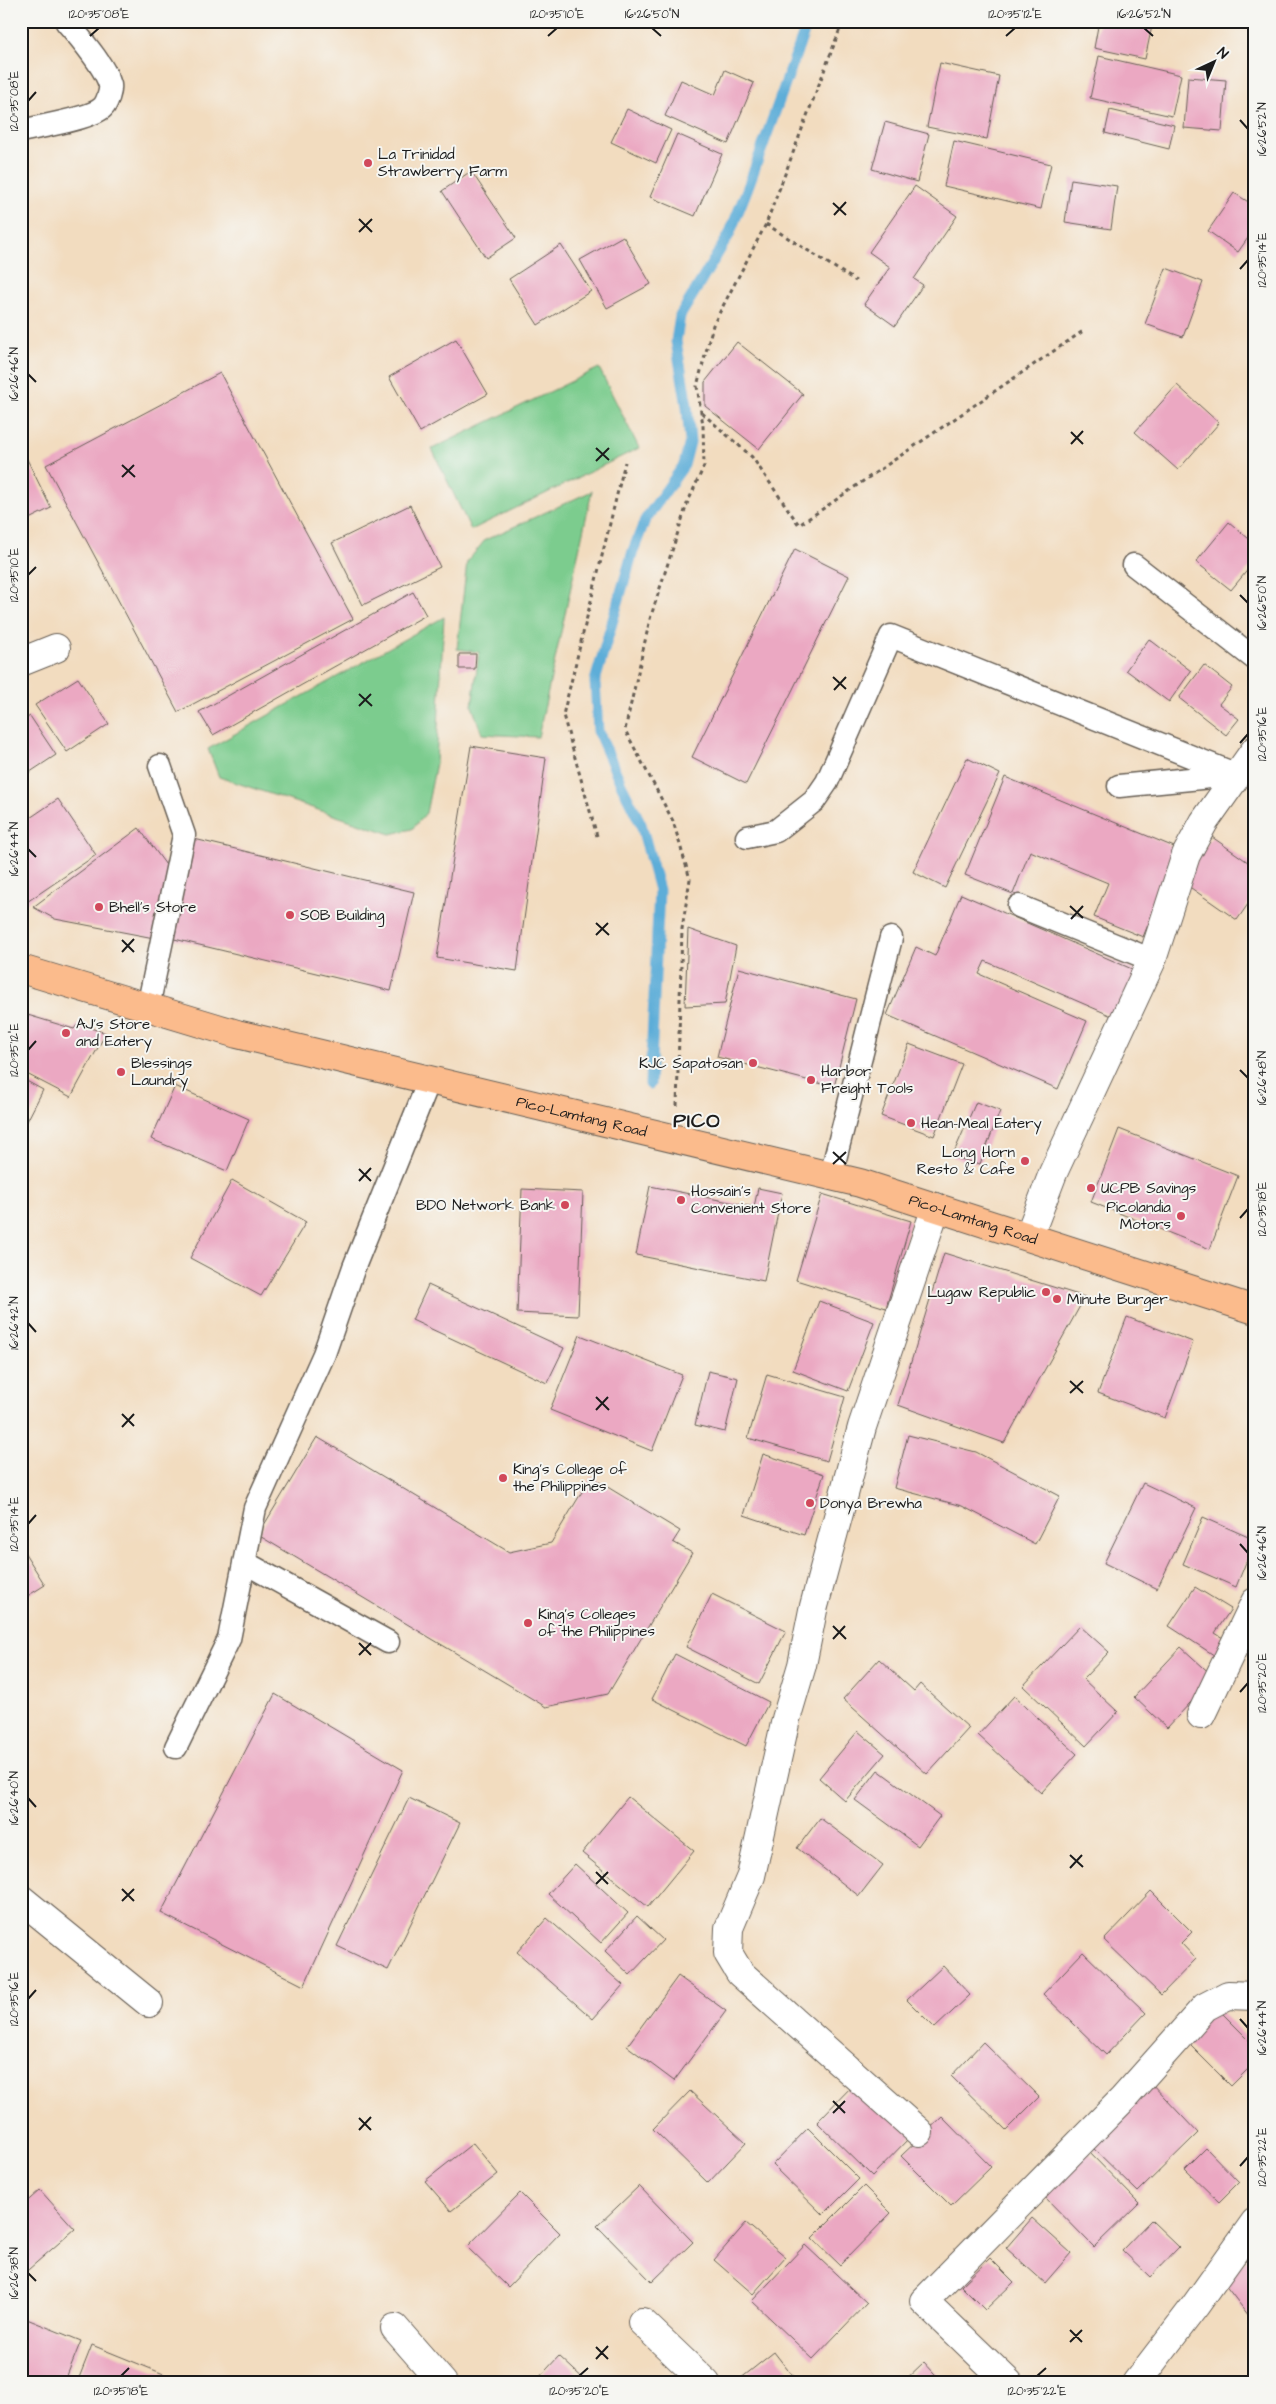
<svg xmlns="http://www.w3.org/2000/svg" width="1276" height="2404" viewBox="0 0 1276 2404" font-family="'Architects Daughter',sans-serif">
<rect width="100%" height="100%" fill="#f6f6f2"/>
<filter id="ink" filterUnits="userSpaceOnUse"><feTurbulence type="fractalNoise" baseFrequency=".02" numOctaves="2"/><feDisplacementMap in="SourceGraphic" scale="10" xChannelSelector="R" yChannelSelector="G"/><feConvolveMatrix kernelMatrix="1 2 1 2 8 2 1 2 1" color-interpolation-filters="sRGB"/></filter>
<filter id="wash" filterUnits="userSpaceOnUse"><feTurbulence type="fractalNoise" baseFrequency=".0096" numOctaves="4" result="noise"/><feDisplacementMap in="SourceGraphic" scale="20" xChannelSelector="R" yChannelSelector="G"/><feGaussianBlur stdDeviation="1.12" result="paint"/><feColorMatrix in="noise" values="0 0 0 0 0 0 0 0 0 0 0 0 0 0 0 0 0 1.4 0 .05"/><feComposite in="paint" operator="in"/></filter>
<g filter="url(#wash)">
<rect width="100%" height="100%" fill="#f2dcbf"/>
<path fill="#7bcc8e" stroke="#4c7455" d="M599,368L639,448L471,530L432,449Z
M592,491L538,737L482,734L472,706L479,652L457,649L467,562L485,540Z
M444,617L436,763L426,813L412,829L391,834L219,777L208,749Z"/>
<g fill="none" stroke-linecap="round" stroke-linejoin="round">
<path stroke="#5dadd8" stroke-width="11" d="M650,1084L659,890L641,824L621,784L598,731L595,681L633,551L645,520L684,465L690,442L687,406L676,341L680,316L729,235L748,187L808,21"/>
</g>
<g id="blocks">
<path fill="#eba8c2" d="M1099,21H1153L1145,59L1094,48Z
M1099,56L1181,75L1172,116L1090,98Z
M940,63L999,76L987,139L927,127Z
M725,70L754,83L728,144L665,116L681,80L715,95Z
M1188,77L1226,80L1222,131L1184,128Z
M627,109L671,130L656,163L611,142Z
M1110,110L1174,125L1169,149L1105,133Z
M885,122L929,134L917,182L872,169Z
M677,134L722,154L695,216L650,197Z
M954,141L1051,164L1041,209L944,186Z
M471,171L516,238L486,258L442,191Z
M1071,179L1117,186L1111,229L1065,222Z
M915,186L957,216L914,279L923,285L895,326L864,304L890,267L869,252Z
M1234,193L1255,206V228L1238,252L1208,231Z
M623,236L651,284L607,308L580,260Z
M561,245L591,291L538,325L509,279Z
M1166,268L1203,282L1183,337L1145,324Z
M456,339L488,394L420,432L389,377Z
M737,342L803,394L759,449L705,406V382Z
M220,373L353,619L178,712L46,465Z
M1177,385L1219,423L1178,470L1135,432Z
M21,447L51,508L21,523Z
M410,505L440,567L363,605L332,543Z
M1229,522L1255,544V561L1231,590L1196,562Z
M795,549L849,576L746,784L692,757Z
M413,592L426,615L213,735L199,712Z
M1149,639L1191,671L1169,702L1126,670Z
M459,654H476L475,669H459Z
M1204,665L1232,687L1219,704L1239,719L1226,735L1179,698Z
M78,678L109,724L67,752L35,705Z
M30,716L56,755L21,778V722Z
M471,746L546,758L517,971L437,958Z
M967,758L1000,774L945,888L913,872Z
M1005,777L1179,849L1143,937L1094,917L1108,883L1030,851L1013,894L965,875Z
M58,799L96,855L21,906V824Z
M139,828L171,872L154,938L55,919L33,907Z
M1212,837L1255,867V894L1237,920L1181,881Z
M190,838L414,892L391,991L166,937Z
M961,894L1141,973L1121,1020L985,961L979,974L1087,1021L1058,1089L887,1015L916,947L935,956Z
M688,929L736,946L725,1004L685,1006Z
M739,968L856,999L834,1087L717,1057Z
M21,1013L74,1029L78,1024L106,1033L71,1097L21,1071Z
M909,1044L962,1064L934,1136L881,1116Z
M21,1078L43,1090L21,1133Z
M175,1086L249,1119L227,1171L151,1139Z
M976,1102L1000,1111L980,1164L952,1157Z
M1119,1129L1238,1176L1210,1249L1091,1202Z
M232,1180L306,1222L261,1296L190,1258Z
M650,1186L754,1207L758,1188L782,1193L764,1281L636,1255Z
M522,1189L583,1192L578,1316L517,1313Z
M822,1194L911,1221L886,1308L796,1280Z
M944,1253L1085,1297L1004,1443L898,1405Z
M428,1285L564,1348L547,1383L412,1320Z
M819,1301L874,1322L848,1391L793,1370Z
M1127,1317L1193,1342L1165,1418L1098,1393Z
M580,1335L682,1375L652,1451L550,1410Z
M708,1371L738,1378L725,1432L695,1425Z
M767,1374L845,1397L827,1461L748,1438Z
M908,1435L976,1452L1060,1496L1035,1544L962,1506L894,1488Z
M317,1437L509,1552L551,1543L591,1477L680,1531L673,1542L692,1553L608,1694L546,1707L258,1535Z
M763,1454L824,1474L804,1535L744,1515Z
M1143,1483L1196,1508L1157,1589L1104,1563Z
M1203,1517L1255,1540L1236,1587L1183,1564Z
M21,1547L45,1585L21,1600Z
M1195,1587L1231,1609L1215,1633L1231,1643L1220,1659L1169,1626Z
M712,1594L786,1631L759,1684L686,1647Z
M1080,1626L1109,1652L1083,1679L1118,1712L1086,1746L1023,1686Z
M1181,1647L1214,1677L1167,1728L1134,1697Z
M675,1654L769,1702L746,1746L652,1699Z
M879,1659L914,1691L920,1684L969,1728L927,1774L843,1699Z
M275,1694L403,1770L304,1986L161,1913Z
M1014,1696L1077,1754L1041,1793L978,1735Z
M858,1731L885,1754L845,1801L819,1778Z
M878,1770L940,1816L918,1846L855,1800Z
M628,1797L694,1851L648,1907L582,1853Z
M409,1798L460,1823L388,1970L337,1946Z
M820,1818L883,1865L859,1896L797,1848Z
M575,1864L628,1913L601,1943L548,1894Z
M1151,1891L1192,1932L1181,1943L1196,1959L1161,1995L1104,1940Z
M637,1916L663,1940L630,1975L605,1951Z
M547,1918L623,1985L593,2019L517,1952Z
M1083,1952L1146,2013L1106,2055L1043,1994Z
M943,1966L970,1995L935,2028L907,2000Z
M678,1976L726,2011L674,2081L627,2046Z
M1217,2008L1255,2046V2062L1231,2086L1185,2040Z
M983,2042L1039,2097L1006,2130L951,2076Z
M858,2080L913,2134L872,2176L817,2122Z
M1149,2081L1198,2133L1138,2192L1088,2143Z
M690,2091L746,2143L708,2183L653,2129Z
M942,2117L991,2167L951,2206L901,2156Z
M808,2128L859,2179L823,2215L772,2165Z
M473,2143L498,2174L451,2211L425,2181Z
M1082,2145L1139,2203L1094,2247L1037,2189Z
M1206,2148L1239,2182L1219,2202L1185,2169Z
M639,2186L693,2242L652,2282L597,2226Z
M864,2186L891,2213L840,2265L812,2238Z
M40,2190L75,2229L21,2276V2207Z
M520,2193L560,2233L508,2287L467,2247Z
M1032,2218L1071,2253L1045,2283L1006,2248Z
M1151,2220L1179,2247L1150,2277L1122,2250Z
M746,2223L786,2257L753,2294L714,2260Z
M805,2245L867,2303L813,2359L752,2301Z
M1255,2254V2311L1249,2316L1221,2280Z
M990,2258L1014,2282L985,2310L961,2286Z
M22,2317L81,2341L64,2383H21Z
M92,2345L171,2377L169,2383H77Z
M774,2352L798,2383H735Z
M559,2356L588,2383H534Z
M924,2362L943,2383H902Z"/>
</g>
</g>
<g filter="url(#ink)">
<use href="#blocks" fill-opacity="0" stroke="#675f55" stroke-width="1"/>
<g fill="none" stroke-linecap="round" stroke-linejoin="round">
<defs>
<path id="lane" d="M21,131C38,127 93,118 103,107C107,103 111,91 110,85C105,66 79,37 66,21
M1134,565L1255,659
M1119,786L1231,775
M747,837L776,831L814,801L827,782L891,636L1237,775
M1019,906L1152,960
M148,1007L184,835L160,766
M831,1175L891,938
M244,1562L388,1642
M176,1747L229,1639L255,1508L324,1354L354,1267L429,1081"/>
<path id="street" d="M21,662L56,648
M1029,1236L1053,1173L1152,960L1186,855L1204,822L1255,750
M1201,1715L1255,1602
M21,1899L149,2003
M919,2132L740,1973L728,1953L729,1928L751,1876L786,1719L802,1665L813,1610L862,1427L936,1207
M642,2322L706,2383
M395,2328L443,2383
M1009,2383L924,2301L1123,2099L1205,2007L1228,1995L1255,1996
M1136,2383L1195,2306L1255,2222"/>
<g id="primary">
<path id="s1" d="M21,969L237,1034L860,1183L1255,1310"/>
</g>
</defs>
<use href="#lane" stroke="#675f55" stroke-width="25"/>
<use href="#street" stroke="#675f55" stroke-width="30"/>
<use href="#primary" stroke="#675f55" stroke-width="30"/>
<path stroke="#675f55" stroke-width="3" stroke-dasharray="4 4" stroke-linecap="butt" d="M766,224L856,281
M702,413L752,457L799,525L1083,331
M597,836L563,715L625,462
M677,1106L682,929L690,879L673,821L625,730L650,619L687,504L704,466L703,425L697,386L713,325L766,224L843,21"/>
<use href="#lane" stroke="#fff" stroke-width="22"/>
<use href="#street" stroke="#fff" stroke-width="28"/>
<use href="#primary" stroke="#fbbb8c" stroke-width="28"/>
</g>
</g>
<path fill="none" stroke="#1c1c1c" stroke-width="2" d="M652,28L661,36M1144,28L1153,36M90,36L99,28M548,36L557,28M1006,36L1015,28M28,101L36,92M1240,120L1248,129M833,203L846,215M834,215L846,202M359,219L372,232M359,232L372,219M1240,269L1248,260M28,374L36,382M1071,432L1083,444M1071,444L1083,431M596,448L609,460M596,461L609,448M122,465L135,477M122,477L134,465M28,575L36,567M1240,595L1248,603M833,677L846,689M834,690L846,677M359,694L372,706M359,706L371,694M1240,743L1248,734M28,849L36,857M1070,906L1083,918M1071,919L1083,906M596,923L609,935M596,935L608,923M122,940L134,952M122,952L134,939M28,1050L36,1041M1240,1070L1248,1078M833,1152L846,1164M833,1164L846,1152M359,1169L371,1181M359,1181L371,1168M1240,1218L1248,1209M28,1323L36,1332M1070,1381L1083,1393M1070,1393L1083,1381M596,1397L609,1410M596,1410L608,1397M122,1414L134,1426M122,1427L134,1414M28,1524L36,1515M1240,1544L1248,1553M833,1626L846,1639M833,1639L845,1626M359,1643L371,1655M359,1655L371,1643M1240,1692L1248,1683M28,1798L36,1807M1070,1855L1083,1867M1070,1868L1082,1855M596,1872L608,1884M596,1884L608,1872M122,1889L134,1901M122,1901L134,1889M28,1999L36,1990M1240,2019L1248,2028M833,2101L845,2113M833,2113L845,2101M359,2118L371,2130M359,2130L371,2117M1240,2166L1248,2157M28,2273L36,2281M1070,2330L1082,2342M1070,2342L1082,2330M596,2347L608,2359M596,2359L608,2346M121,2376L129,2368M579,2376L588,2368M1037,2376L1046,2368"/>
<g fill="#d1495b" stroke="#f6f6f2" stroke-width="2">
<circle cx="368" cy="163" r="5"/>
<circle cx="99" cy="907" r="5"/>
<circle cx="290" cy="915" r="5"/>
<circle cx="66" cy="1033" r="5"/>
<circle cx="753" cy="1063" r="5"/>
<circle cx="121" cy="1072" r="5"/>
<circle cx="811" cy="1080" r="5"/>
<circle cx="911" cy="1123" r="5"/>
<circle cx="1025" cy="1161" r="5"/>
<circle cx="1091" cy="1188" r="5"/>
<circle cx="681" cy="1200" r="5"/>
<circle cx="565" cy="1205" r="5"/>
<circle cx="1181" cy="1216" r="5"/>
<circle cx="1046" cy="1292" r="5"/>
<circle cx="1057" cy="1299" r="5"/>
<circle cx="503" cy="1478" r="5"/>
<circle cx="810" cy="1503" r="5"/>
<circle cx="528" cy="1623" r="5"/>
</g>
<g text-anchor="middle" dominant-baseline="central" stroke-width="4" stroke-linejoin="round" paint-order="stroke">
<g font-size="15" fill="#1c1c1c" stroke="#f6f6f2" text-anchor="start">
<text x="378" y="154">La Trinidad<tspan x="378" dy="17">Strawberry Farm</tspan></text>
<text x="109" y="907">Bhell's Store</text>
<text x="300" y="915">SOB Building</text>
<text x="76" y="1024">AJ's Store<tspan x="76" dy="17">and Eatery</tspan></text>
<text x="131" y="1063">Blessings<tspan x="131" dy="17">Laundry</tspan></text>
<text x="743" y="1063" text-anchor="end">KJC Sapatosan</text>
<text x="821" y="1071">Harbor<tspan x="821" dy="17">Freight Tools</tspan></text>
<text x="921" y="1123">Hean-Meal Eatery</text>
<text x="1015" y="1152" text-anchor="end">Long Horn<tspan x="1015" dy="17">Resto &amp; Cafe</tspan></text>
<text x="1101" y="1188">UCPB Savings</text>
<text x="691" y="1191">Hossain's<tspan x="691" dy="17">Convenient Store</tspan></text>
<text x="555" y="1205" text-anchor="end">BDO Network Bank</text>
<text x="1171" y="1207" text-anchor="end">Picolandia<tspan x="1171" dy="17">Motors</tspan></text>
<text x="1036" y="1292" text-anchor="end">Lugaw Republic</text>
<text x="1067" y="1299">Minute Burger</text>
<text x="513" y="1469">King's College of<tspan x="513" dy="17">the Philippines</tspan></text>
<text x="820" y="1503">Donya Brewha</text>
<text x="538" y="1614">King's Colleges<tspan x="538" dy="17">of the Philippines</tspan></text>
</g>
<g font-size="15" fill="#1c1c1c" stroke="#f6f6f2">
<text stroke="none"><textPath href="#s1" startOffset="580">Pico-Lamtang Road</textPath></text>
<text stroke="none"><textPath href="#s1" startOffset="985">Pico-Lamtang Road</textPath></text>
</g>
<g font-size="20" font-weight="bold" letter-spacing="1" fill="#1c1c1c" stroke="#f6f6f2">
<text x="697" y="1121">PICO</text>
</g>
</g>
<rect width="1276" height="2404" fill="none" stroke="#f6f6f2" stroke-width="55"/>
<g transform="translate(1214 62) rotate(44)" stroke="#f6f6f2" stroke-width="4" paint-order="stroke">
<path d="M0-4L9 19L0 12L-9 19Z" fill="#1c1c1c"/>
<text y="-8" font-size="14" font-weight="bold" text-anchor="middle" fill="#1c1c1c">N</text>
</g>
<rect x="28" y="28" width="1220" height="2348" fill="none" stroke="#1c1c1c" stroke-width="2"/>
<g font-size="12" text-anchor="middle" fill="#1c1c1c">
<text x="99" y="18">120°35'08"E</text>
<text x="557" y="18">120°35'10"E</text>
<text x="652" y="18">16°26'50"N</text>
<text x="1015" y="18">120°35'12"E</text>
<text x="1144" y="18">16°26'52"N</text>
<text transform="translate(14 101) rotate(-90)" y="4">120°35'08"E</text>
<text transform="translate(1262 129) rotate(-90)" y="4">16°26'52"N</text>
<text transform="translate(1262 260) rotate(-90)" y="4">120°35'14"E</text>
<text transform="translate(14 374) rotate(-90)" y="4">16°26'46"N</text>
<text transform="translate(14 575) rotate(-90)" y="4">120°35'10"E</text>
<text transform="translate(1262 603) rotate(-90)" y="4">16°26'50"N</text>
<text transform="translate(1262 734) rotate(-90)" y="4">120°35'16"E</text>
<text transform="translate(14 849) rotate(-90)" y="4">16°26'44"N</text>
<text transform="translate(14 1050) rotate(-90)" y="4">120°35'12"E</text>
<text transform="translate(1262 1078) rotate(-90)" y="4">16°26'48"N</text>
<text transform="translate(1262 1209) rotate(-90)" y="4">120°35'18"E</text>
<text transform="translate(14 1323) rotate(-90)" y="4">16°26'42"N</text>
<text transform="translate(14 1524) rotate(-90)" y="4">120°35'14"E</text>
<text transform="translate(1262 1553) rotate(-90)" y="4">16°26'46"N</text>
<text transform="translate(1262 1683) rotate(-90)" y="4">120°35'20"E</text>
<text transform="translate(14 1798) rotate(-90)" y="4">16°26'40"N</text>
<text transform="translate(14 1999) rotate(-90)" y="4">120°35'16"E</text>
<text transform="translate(1262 2028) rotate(-90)" y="4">16°26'44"N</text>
<text transform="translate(1262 2157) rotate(-90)" y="4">120°35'22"E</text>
<text transform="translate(14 2273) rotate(-90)" y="4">16°26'38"N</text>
<text x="121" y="2395">120°35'18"E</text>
<text x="579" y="2395">120°35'20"E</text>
<text x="1037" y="2395">120°35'22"E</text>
</g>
</svg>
